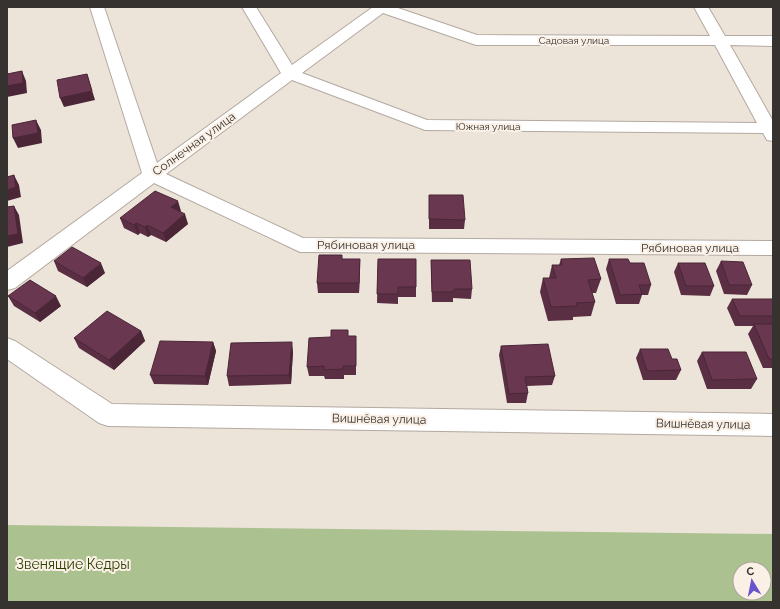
<svg xmlns="http://www.w3.org/2000/svg" width="780" height="609" viewBox="0 0 780 609" font-family="Raleway,sans-serif">
<rect width="100%" height="100%" fill="#ece3d9"/>
<path fill="#acc190" fill-rule="evenodd" d="M7,525L773,534V602H7ZM740,569H764V593H740Z"/>
<g fill="none" stroke-linecap="round" stroke-linejoin="round">
<defs>
<path id="minor" d="M90,7H104L157,163L281,73L242,7H256L292,65L373,7H395L477,35L710,36L694,7H708L725,36H773V46L730,45L773,121V141L767,140L763,133L425,130L292,80L166,174L303,238L773,241V255L300,252L154,183L15,288L7,290V271L142,173ZM383,13L476,45H715L757,123L427,120L302,73Z
M7,338L15,341L112,404L773,414V436L108,426L99,423L7,359Z"/>
</defs>
<use href="#minor" stroke="#b3a9a0" stroke-width="2"/>
<use href="#minor" fill="#fff" fill-rule="evenodd"/>
</g>
<path fill="#5a2f44" d="M429,195L465,220L464,229H429Z
M181,211L180,212L188,224L166,242L151,235L148,237L140,233L138,235L124,228L120,218Z
M342,259H360V269L359,293H318L317,283Z
M378,259L416,287V297H398V304L377,303Z
M561,259L601,279L596,293H592L595,302L591,316L573,317V320L548,321L540,292L543,278H549L552,265H559Z
M609,259L630,263L651,285L648,295H642L639,304H616L606,269Z
M431,260L472,289L471,299L453,298V302H432L431,270Z
M54,261L105,273L87,287L58,271Z
M721,261L752,285L747,295L724,294L716,271Z
M678,263L714,286L710,296L681,295L674,272Z
M8,296L61,306L40,322L14,306Z
M732,299H773V368H763L748,334L753,326H735L727,308Z
M348,330V336H356V375H344V379H325L324,376H309L307,367L331,337Z
M141,331L145,341L114,370L79,348L74,338Z
M213,342L216,351L208,385L154,384L150,375Z
M501,346L555,376L552,385L527,386L528,393L526,403H507L499,355Z
M640,349L672,359L681,370L676,380H643L636,358Z
M293,351L291,384L229,386L227,376Z
M702,352L757,379L751,389H707L697,361Z"/>
<path fill="#4a2637" d="M22,71L26,81L27,93L7,97V86Z
M87,74L95,100L64,107L60,98Z
M36,120L41,130L42,143L18,148L13,138Z
M14,175L19,185L21,197L7,201V190Z
M178,201L181,211L174,217L171,207Z
M14,206L19,215L23,243L7,247V236Z
M185,214L188,224L166,242L163,233Z
M136,223L140,233L138,235L134,225Z
M147,225L151,235L148,237L145,227Z
M360,259V269L359,293V283Z
M101,263L105,273L87,287L83,278Z
M56,296L61,306L40,322L35,313Z
M141,331L145,341L114,370L109,360Z
M213,342L216,351L208,385L205,376Z
M292,342L293,351L291,384L289,375Z"/>
<path fill="#69374f" stroke="#4a2637" d="M22,71L23,83L7,86V74Z
M87,74L92,91L60,98L57,80Z
M36,120L38,133L13,138L12,125Z
M14,175L16,187L7,190V177Z
M155,191L178,201L171,207L185,214L163,233L147,225L145,227L136,223L134,225L120,218Z
M429,195H463L465,220L429,219Z
M14,206L18,234L7,236V207Z
M72,247L101,263L83,278L54,261Z
M319,255H342V259H360L359,283H317Z
M594,258L601,279L588,280L595,302L576,303L577,306L551,307L543,278H556L552,265H562L561,259Z
M378,259H416V287H398V294H377Z
M609,259H628L630,263H644L651,285H639L642,294L620,295Z
M431,260H470L472,289H454V292H432Z
M721,261L743,262L752,285H729Z
M678,263H705L714,286H686Z
M30,280L56,296L35,313L8,296Z
M732,299H773V316H740Z
M107,311L141,331L109,360L74,338Z
M754,324H773V359H769Z
M331,330H348V336H356V366H343V369L324,370V366L307,367L309,338L331,337Z
M160,341L213,342L205,376L150,375Z
M292,342L289,375L227,376L231,343Z
M548,344L555,376L525,377L528,393L509,394L501,346Z
M640,349H668L672,359H677L681,370L647,371Z
M702,352H746L757,379L712,380Z"/>
<g text-anchor="middle" dominant-baseline="central" stroke-width="4" stroke-linejoin="round" paint-order="stroke">
<g font-size="10" fill="#36322f" stroke="#faf0e6">
<text x="574" y="40">Садовая улица</text>
<text x="488" y="126">Южная улица</text>
</g>
<g font-size="12" fill="#36322f" stroke="#faf0e6">
<text transform="translate(194 144) rotate(-36)">Солнечная улица</text>
<text x="366" y="245">Рябиновая улица</text>
<text x="690" y="248">Рябиновая улица</text>
<text transform="translate(379 419) rotate(1)">Вишнёвая улица</text>
<text transform="translate(703 424) rotate(1)">Вишнёвая улица</text>
</g>
<g font-size="14" fill="#2c3f01" stroke="#faf0e6">
<text x="73" y="564">Звенящие Кедры</text>
</g>
</g>
<rect width="780" height="609" fill="none" stroke="#36322f" stroke-width="16"/>
<g transform="translate(752 581) rotate(350)"><circle r="19" fill="#faf0e6" stroke="#aca49d"/>
<path d="M0-3L7 15L0 10L-7 15Z" fill="#6854cd"/>
<text y="-6" font-size="11" font-weight="bold" text-anchor="middle" fill="#36322f">С</text>
</g>
</svg>
